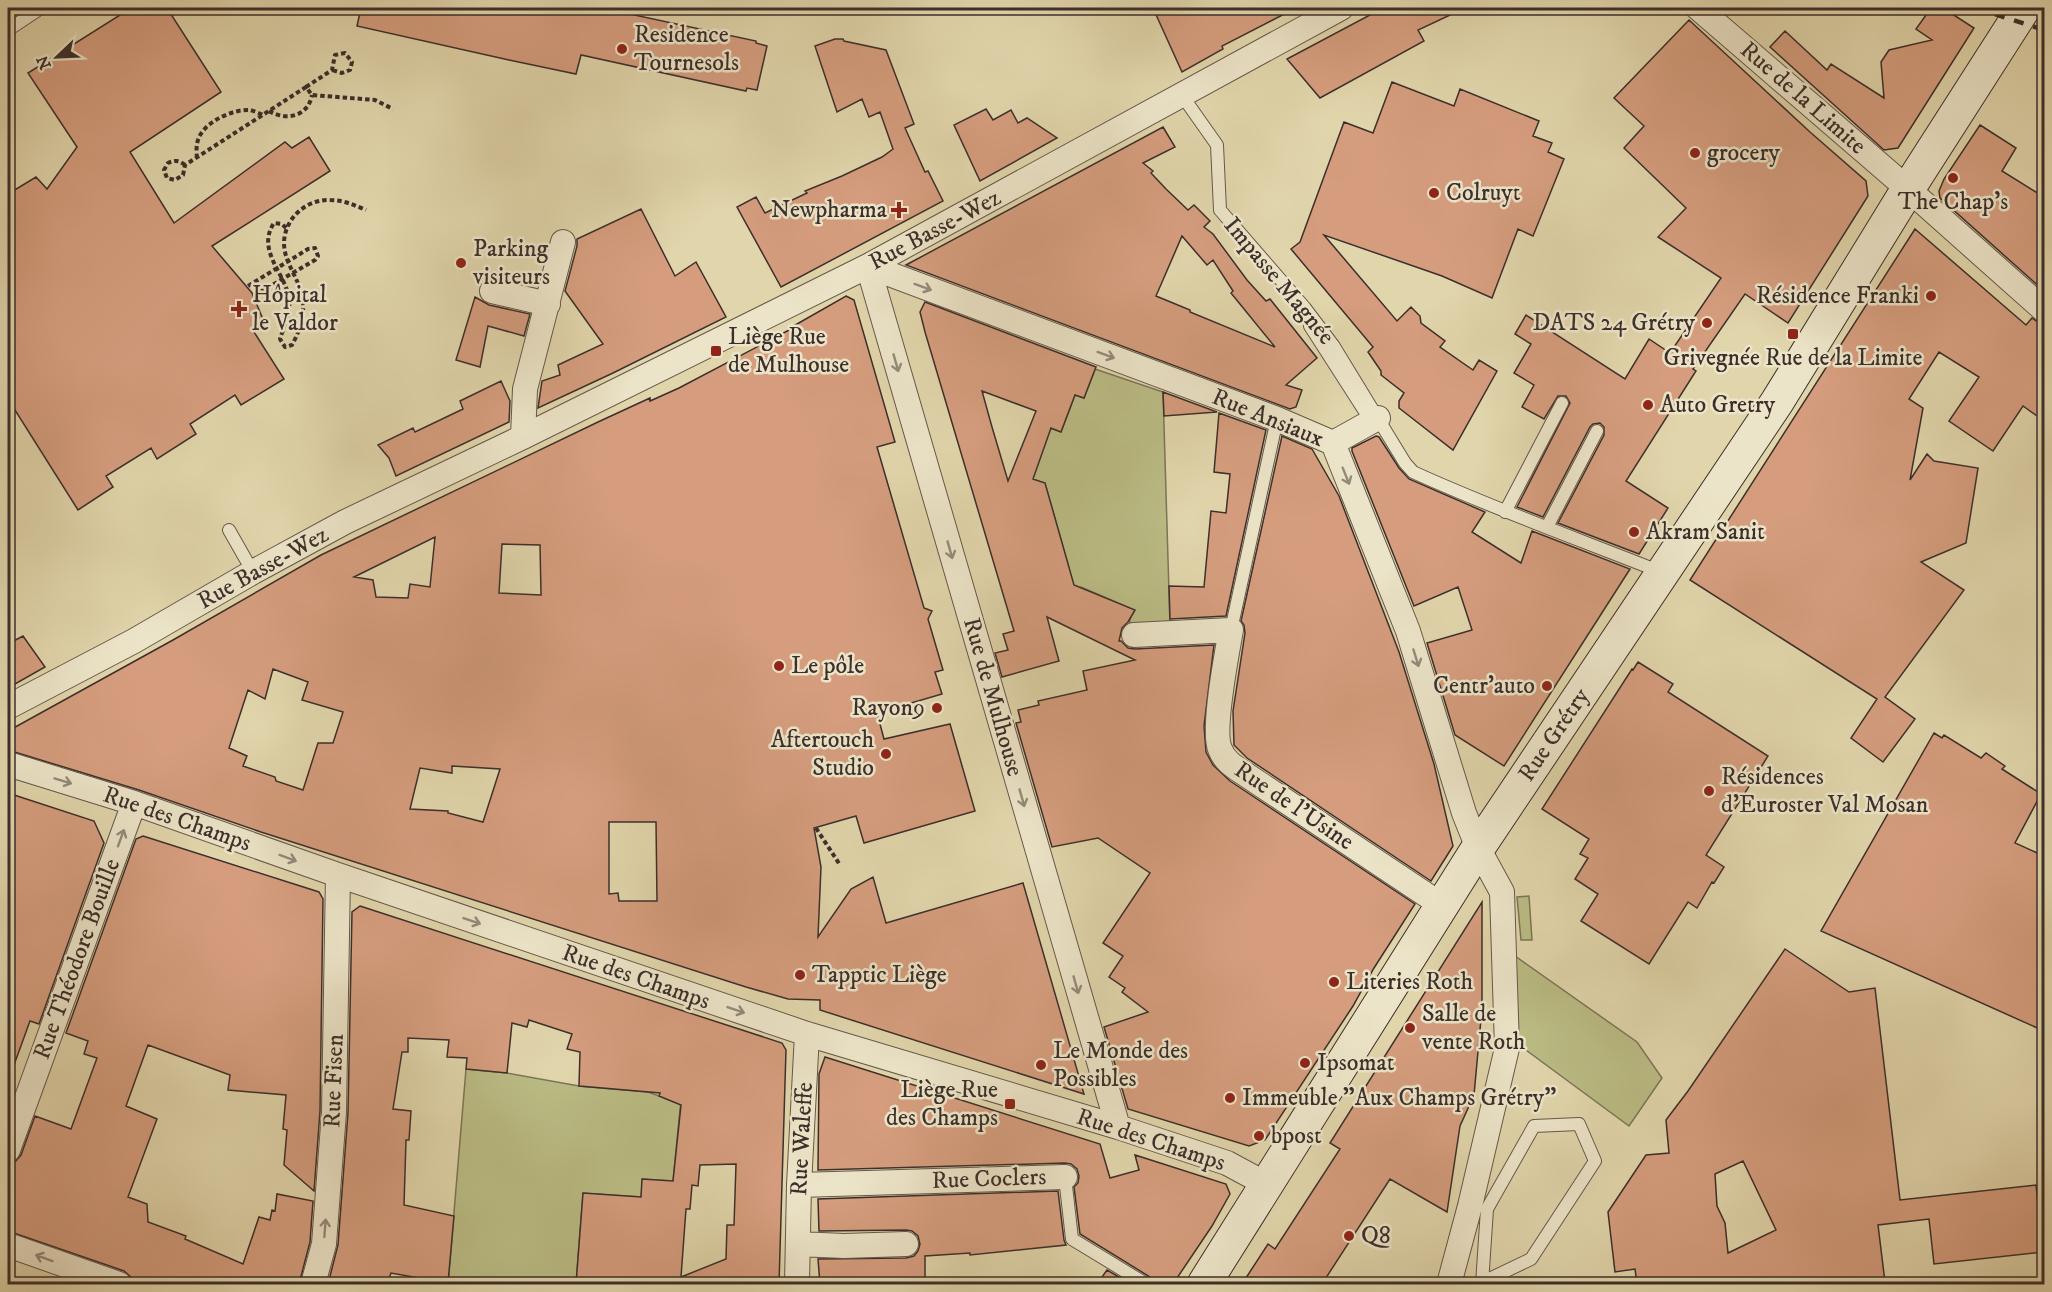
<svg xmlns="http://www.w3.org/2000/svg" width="2052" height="1292" viewBox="0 0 2052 1292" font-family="'IM FELL DW Pica',serif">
<rect width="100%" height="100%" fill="#e1d5ab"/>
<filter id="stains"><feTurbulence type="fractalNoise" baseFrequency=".00333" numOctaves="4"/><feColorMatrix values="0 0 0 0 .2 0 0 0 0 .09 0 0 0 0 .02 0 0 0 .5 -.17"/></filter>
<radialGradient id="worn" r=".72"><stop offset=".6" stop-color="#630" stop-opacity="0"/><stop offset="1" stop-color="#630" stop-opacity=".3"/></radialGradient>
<path fill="#babb84" stroke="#7b7558" stroke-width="1.5" d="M1095,369L1163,392L1170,626L1129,630L1130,619L1134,610L1081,587L1077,596V608L1069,568L1045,483L1031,479L1050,428L1061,432L1075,395L1084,398Z
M1529,896L1532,940H1521L1517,897Z
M1515,956L1637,1042L1662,1078L1629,1126L1515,1042Z
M466,1069L507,1073L579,1086L648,1092L659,1096L681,1099L673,1181L643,1179L641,1197L583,1193L576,1284H448Z"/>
<path fill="#d59d7e" stroke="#3c2f2b" stroke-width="1.5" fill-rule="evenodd" d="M131,8H167L221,92L130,152L174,223L285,142L292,148L309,137L330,171L212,246L252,293L265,324L254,332L284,379L241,405L235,395L190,424L196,434L157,459L151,448L106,476L113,487L78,510L8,399V194L36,177L47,189L77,147L28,73Z
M361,8H602L756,41V43L767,46L757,90L747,88L746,91L581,55L576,74L509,60L357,26Z
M1153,8H1296L1222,46L1223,49L1182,72Z
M1383,8H1465L1418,30L1424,41L1320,98L1287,59Z
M1931,8H1943L1974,28L1898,148L1884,150L1770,47L1785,31L1827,70L1831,64L1884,98L1881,62L1889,50L1932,40L1916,29Z
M1689,20L1810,132L1866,181L1868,196L1788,323L1745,294L1693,369L1696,371L1626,481L1668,508L1639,554L1558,523L1604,435V427L1600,423L1593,424L1590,427L1543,517L1517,507L1570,403L1566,396H1558L1544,419L1522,407L1534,385L1514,373L1531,344L1515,334L1526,315L1625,379L1649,339L1670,353L1721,278L1658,237L1686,208L1624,148L1644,126L1614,98Z
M835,39H843L844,41L886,50L914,124L905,128L925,172L928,171L943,201L781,287L737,207L756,197L765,213L807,193L805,191L842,176L882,157L893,149L880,112L869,117L862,99L837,112L815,46Z
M1392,82L1454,106L1460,89L1539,121L1533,136L1552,143L1548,152L1564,159L1533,236L1518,229L1492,298L1442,276L1324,235L1397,321L1411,307L1420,316L1421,323L1445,341L1440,347L1473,370L1479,360L1497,371L1453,450L1399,408V401L1404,393L1381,375V371L1368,352L1373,347L1291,249L1300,242L1344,122L1373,133Z
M986,109L993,120L1011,110L1018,123L1027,118L1057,138L980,181L954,125Z
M1980,125L2016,148L2002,171L2044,197V291L1940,198L1939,191L1944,179Z
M1163,127L1175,147L1143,163L1153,171L1151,173L1166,189L1188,210L1194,205L1210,221L1204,227L1213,234L1247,280L1266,301L1270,299L1317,358L1286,385L1302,390L1296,407L1290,409L906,265ZM1182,236L1207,265L1213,260L1233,291L1231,293L1275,347L1190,312V310L1156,296Z
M641,209L675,276L696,262L726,317L613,373L538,408L542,381L560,375L558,365L603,344L565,291L577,246V239Z
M1915,229L2026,325L2032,318L2041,324H2044V421L2023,406L1993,451L1949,421L1979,377L1939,352L1909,399L1923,408L1910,480L1927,454L1934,461L1978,468L1966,543L1921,562L1964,590L1885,697L1915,719L1883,762L1851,738L1877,699L1690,580Z
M846,296L854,300L895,442L877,447L924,608L932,611L928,619L943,670L935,672L942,694L877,713L884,739L950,724L975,811L864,843L856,816L814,828L821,867L818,937L851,889L873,877L886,923L1023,883L1084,1094L820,1010V1000L788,999L746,987L261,832L139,790L8,750V731L173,640L321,555L598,422L650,398V401L679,388L791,329L790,328ZM435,537L430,587L410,584L408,598L376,597L373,580L354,577ZM502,544L540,545L541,595L499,593ZM273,669L308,682L302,700L343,712L333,743H318L303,790L276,781L275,777L243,766L247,756L229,748L248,690L265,699ZM452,766L500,769L483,822L448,813V811L410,809L420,768L452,773ZM609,822H656L657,901H619L618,893L609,894Z
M475,297L489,305L530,314L524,336L488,326L480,367L456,360Z
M925,302L1096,367L1084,398L1075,395L1061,432L1051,428L1033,479L1045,483L1074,585L1135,610L1128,622L1122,628L1119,641H1121L1128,648L1135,649L1214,645L1204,726L1206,752L1213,765L1230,781L1415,904L1374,968L1353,1006L1265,1140L1249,1146L1128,1109L1104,1027L1148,1012L1122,992L1125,988L1109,977L1123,956L1103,943L1150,873L1098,838L1052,847L1016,723L1021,722L1018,710L1039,705L1038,701L1087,690L1083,671L1135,660L1047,617L1059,661L1002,677L995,653L1008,650L1003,634L1014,631L925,332L920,312ZM982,391L1036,411L1008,481L992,427Z
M501,381L510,401L509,422L396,476L389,458L378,445L413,428L415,432L463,409L460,401Z
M1163,392L1217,412L1164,416Z
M1219,413L1266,430L1226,616L1170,619L1169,586L1204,587L1211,511L1226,513L1230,474L1214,472Z
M1282,436L1312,449L1339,496L1399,652L1434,764L1453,846L1431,881L1247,758L1234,745L1233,711L1245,633L1244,625L1241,621Z
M1376,436L1379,437L1399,468L1409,479L1485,512L1472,532L1521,563L1532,531L1630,569L1504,766L1455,735L1427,643L1472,630L1458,587L1414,606L1352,451V448Z
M23,636L45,667L8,688V644Z
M1638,662L1673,684L1668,692L1768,756L1706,855L1724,867L1714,883L1712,882L1697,908L1688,902L1649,964L1581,921L1598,894L1575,879L1588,858L1580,854L1589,839L1542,809L1632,669L1633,670Z
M1934,733L1942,738L1944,735L1981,758L1986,753L2005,766L2002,769L2041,794L2015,843L2044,856V1031L1821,931Z
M8,793L94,821L104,843L39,1024L30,1021L10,1076L8,1075Z
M143,836L319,892L323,899L320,1111L314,1191L284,1165L287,1130L283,1129L286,1095L228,1090L230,1075L148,1045L126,1106L157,1119L128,1197L147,1204L148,1222L186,1236L185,1239L243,1264L259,1217L270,1220L272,1210L275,1211L277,1194L313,1201L310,1242L299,1284H149L132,1278L124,1271L8,1231V1180L14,1163L21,1155L35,1116L71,1129L97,1058L84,1054L88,1041L66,1033L136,839Z
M1482,902V1008L1474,1095L1460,1126L1447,1212L1390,1179L1322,1284H1242L1268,1244L1275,1249L1340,1149L1330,1143Z
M360,906L782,1043L786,1050L779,1284H576L583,1193L641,1197L642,1179L673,1181L681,1105L659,1096L660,1093L579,1086L580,1052L567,1049L572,1034L529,1020L527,1027L512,1023L507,1073L466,1069L467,1058L447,1057L449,1040L408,1038V1052H402L393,1109L411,1111L409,1140H406L404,1205L454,1216L448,1283L391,1273L387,1284H328L338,1245L348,1113L352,912ZM736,1164L734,1225H727L726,1259L681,1277L686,1209H690L692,1185L698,1186L700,1165Z
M1785,949L1849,992L1875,988L1900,1200L2036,1185L2043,1252L1934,1264L1929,1219L1878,1225L1885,1282L1876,1284H1637L1635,1269L1615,1272L1608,1212L1646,1155L1669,1153L1666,1120L1688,1091ZM1743,1161L1776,1230L1728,1253L1725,1223L1717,1206L1715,1174Z
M825,1057L1100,1144L1110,1178L1139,1170L1135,1155L1226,1184L1230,1194L1212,1226L1173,1284H1154L1150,1277L1080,1234L1074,1187L1078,1183L1079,1176L1077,1169L1071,1164L1065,1163L818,1170L819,1074Z
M1058,1191L1064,1240L1066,1245L970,1255V1253L925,1256V1280L872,1282V1284H820L818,1259L906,1258L914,1256L918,1251L920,1244L918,1236L912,1231L906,1230L819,1231L818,1199Z
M1107,1270L1131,1284H1097Z"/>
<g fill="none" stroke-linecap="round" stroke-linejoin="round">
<defs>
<path id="lane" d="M8,30L41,8
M1181,94L1217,145L1220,210L1305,308L1333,345L1405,463L1413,472C1494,509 1578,539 1661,572
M1310,326L1371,421
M1505,512L1562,403
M1547,527L1597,431
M229,530L253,572
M1231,630L1277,419
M1065,1177L1072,1239L1146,1284
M1482,1284L1487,1209L1534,1126L1579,1124L1595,1161L1531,1259L1483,1282"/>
<path id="street" d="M1698,8L1908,189L2044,310
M868,266L1277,419L1333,443L1408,631L1464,813L1478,848L1502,892L1507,1048L1470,1206L1449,1284
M868,266L1118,1127
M492,291L548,304
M523,437L525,389L563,242
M1333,443L1378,418
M1134,635L1231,630C1227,652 1212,731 1220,749C1224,760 1233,766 1242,772L1443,906
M8,707L134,641L253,572L345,522L523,437L868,266L1341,8
M8,764L134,803L338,875L807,1034L1118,1127L1227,1163L1266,1184
M8,1150L134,803
M799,1185L1065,1177
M798,1244L844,1246L906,1244
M8,1245L119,1284
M313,1284L324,1244L334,1112L338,875
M797,1284L799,1185L807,1034"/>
<path id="secondary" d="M1204,1284L1478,848L1777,402L1908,189L2024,8"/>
</defs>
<use href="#lane" stroke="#65584b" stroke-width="14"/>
<use href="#street" stroke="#65584b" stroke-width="26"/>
<use href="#secondary" stroke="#3c2f2b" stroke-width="35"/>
<path stroke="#3c2f2b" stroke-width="4" stroke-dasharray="4.5 3" stroke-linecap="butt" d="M306,87L332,70L335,55L345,53L352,62L350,70L342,73L332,70
M269,111C286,121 308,117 312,95
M197,158C196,149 196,139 203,131C212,119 235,109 250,110C254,111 259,113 263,115
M185,165C179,160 175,160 168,163L164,170L167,178L175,180L183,175L185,165L306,87L312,95L375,100L393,109
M286,228L282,224L274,223C256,250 285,273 289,298C291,313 284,326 280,339L285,347L292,345C299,332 304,319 303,305C303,285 289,270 285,252C279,225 302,199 330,200C343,200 354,205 366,210
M248,286L308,249L315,248L318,256L315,260L255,295
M816,828L840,865"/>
<use href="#lane" stroke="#ece4c8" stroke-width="12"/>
<use href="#street" stroke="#ece4c8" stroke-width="24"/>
<use href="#secondary" stroke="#ece4c8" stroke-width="33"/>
<path stroke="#3c2f2b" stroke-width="4.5" stroke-dasharray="10 10" stroke-linecap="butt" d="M1976,8L2044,30
M2026,8L2044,14"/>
</g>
<defs><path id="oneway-shaft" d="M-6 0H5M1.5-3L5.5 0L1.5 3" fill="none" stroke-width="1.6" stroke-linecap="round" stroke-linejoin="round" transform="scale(1.5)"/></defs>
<g stroke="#948a7a">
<use href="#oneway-shaft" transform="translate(923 287) rotate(20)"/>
<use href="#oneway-shaft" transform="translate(1106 355) rotate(20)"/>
<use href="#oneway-shaft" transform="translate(896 363) rotate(74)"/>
<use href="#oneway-shaft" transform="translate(1346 476) rotate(68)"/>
<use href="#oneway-shaft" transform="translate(950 550) rotate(74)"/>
<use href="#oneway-shaft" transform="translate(1416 658) rotate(73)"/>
<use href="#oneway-shaft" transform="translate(63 781) rotate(17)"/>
<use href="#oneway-shaft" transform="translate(1022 798) rotate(74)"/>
<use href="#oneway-shaft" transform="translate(121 838) rotate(-70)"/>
<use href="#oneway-shaft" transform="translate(288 858) rotate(20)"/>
<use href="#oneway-shaft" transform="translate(472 921) rotate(19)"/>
<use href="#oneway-shaft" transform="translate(1076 985) rotate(74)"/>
<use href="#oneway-shaft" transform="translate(736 1010) rotate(19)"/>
<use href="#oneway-shaft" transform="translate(325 1228) rotate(-86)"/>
<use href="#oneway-shaft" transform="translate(44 1258) rotate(-160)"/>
</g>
<g fill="#8f2418" stroke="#ece4c8" stroke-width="2">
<circle cx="622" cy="49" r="6"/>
<circle cx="1695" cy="153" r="6"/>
<circle cx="1953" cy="178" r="6"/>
<circle cx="1434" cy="193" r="6"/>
<path d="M896 201h6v6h6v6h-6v6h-6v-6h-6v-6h6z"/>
<circle cx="461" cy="263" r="6"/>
<circle cx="1931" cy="296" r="6"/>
<path d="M236 300h6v6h6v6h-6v6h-6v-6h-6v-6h6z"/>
<circle cx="1707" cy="323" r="6"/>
<rect x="1787" y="328" width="12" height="12" rx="3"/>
<rect x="710" y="345" width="12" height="12" rx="3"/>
<circle cx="1648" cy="405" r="6"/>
<circle cx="1634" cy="532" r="6"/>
<circle cx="779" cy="666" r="6"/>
<circle cx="1547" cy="686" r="6"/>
<circle cx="937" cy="708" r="6"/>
<circle cx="886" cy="754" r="6"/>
<circle cx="1709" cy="791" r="6"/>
<circle cx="800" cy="975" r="6"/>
<circle cx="1334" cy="982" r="6"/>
<circle cx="1410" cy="1028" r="6"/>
<circle cx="1305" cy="1063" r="6"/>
<circle cx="1041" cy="1065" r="6"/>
<circle cx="1230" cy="1098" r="6"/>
<rect x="1004" y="1098" width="12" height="12" rx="3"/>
<circle cx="1259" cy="1136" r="6"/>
<circle cx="1349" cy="1236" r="6"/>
</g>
<g text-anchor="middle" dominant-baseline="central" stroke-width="5" stroke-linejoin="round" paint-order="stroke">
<g font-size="24" fill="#3c2f2b" stroke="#ece4c8" text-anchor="start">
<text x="634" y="35">Residence<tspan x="634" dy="28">Tournesols</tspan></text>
<text x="1707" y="153">grocery</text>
<text x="1446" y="193">Colruyt</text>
<text x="1953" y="202" text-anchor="middle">The Chap's</text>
<text x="887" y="210" text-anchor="end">Newpharma</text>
<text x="473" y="249">Parking<tspan x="473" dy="28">visiteurs</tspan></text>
<text x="252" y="295">Hôpital<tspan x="252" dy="28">le Valdor</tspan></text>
<text x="1919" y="296" text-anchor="end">Résidence Franki</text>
<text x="1695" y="323" text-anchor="end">DATS 24 Grétry</text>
<text x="728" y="337">Liège Rue<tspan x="728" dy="28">de Mulhouse</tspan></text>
<text x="1793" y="358" text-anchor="middle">Grivegnée Rue de la Limite</text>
<text x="1660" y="405">Auto Gretry</text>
<text x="1646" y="532">Akram Sanit</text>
<text x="791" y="666">Le pôle</text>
<text x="1535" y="686" text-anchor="end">Centr'auto</text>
<text x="925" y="708" text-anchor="end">Rayon9</text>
<text x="874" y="740" text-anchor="end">Aftertouch<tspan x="874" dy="28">Studio</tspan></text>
<text x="1721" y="777">Résidences<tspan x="1721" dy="28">d'Euroster Val Mosan</tspan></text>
<text x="812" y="975">Tapptic Liège</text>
<text x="1346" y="982">Literies Roth</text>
<text x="1422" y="1014">Salle de<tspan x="1422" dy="28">vente Roth</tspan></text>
<text x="1053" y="1051">Le Monde des<tspan x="1053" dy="28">Possibles</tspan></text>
<text x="1317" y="1063">Ipsomat</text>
<text x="998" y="1090" text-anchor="end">Liège Rue<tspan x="998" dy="28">des Champs</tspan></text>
<text x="1242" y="1098">Immeuble "Aux Champs Grétry"</text>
<text x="1271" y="1136">bpost</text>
<text x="1361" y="1236">Q8</text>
</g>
<g font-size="24" fill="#3c2f2b" stroke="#ece4c8">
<text transform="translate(1803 98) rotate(41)">Rue de la Limite</text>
<text transform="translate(935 230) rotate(-28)">Rue Basse-Wez</text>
<text transform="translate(1279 281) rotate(50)">Impasse Magnée</text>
<text transform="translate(1268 418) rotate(22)">Rue Ansiaux</text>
<text transform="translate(263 568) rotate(-29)">Rue Basse-Wez</text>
<text transform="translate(993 697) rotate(74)">Rue de Mulhouse</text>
<text transform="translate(1554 735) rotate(-56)">Rue Grétry</text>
<text transform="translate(1294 806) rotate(34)">Rue de l'Usine</text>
<text transform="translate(177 819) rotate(19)">Rue des Champs</text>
<text transform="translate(77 959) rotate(-70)">Rue Théodore Bouille</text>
<text transform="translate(636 977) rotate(19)">Rue des Champs</text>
<text transform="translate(334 1081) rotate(-88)">Rue Fisen</text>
<text transform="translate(802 1139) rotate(-87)">Rue Waleffe</text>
<text transform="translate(1151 1140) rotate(18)">Rue des Champs</text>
<text transform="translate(989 1179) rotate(-2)">Rue Coclers</text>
</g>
</g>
<rect width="2052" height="1292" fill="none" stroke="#e1d5ab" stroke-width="30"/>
<rect x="9" y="9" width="2034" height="1274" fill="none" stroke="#3c2f2b" stroke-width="3"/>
<rect x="15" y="15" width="2022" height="1262" fill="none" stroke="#3c2f2b" stroke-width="1.5"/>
<g transform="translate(57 57) rotate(247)" stroke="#ece4c8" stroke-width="4.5" paint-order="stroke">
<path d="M0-4.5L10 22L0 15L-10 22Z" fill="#3c2f2b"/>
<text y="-9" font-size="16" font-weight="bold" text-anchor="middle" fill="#3c2f2b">N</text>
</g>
<rect width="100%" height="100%" filter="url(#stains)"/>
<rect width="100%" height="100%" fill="url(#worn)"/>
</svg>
